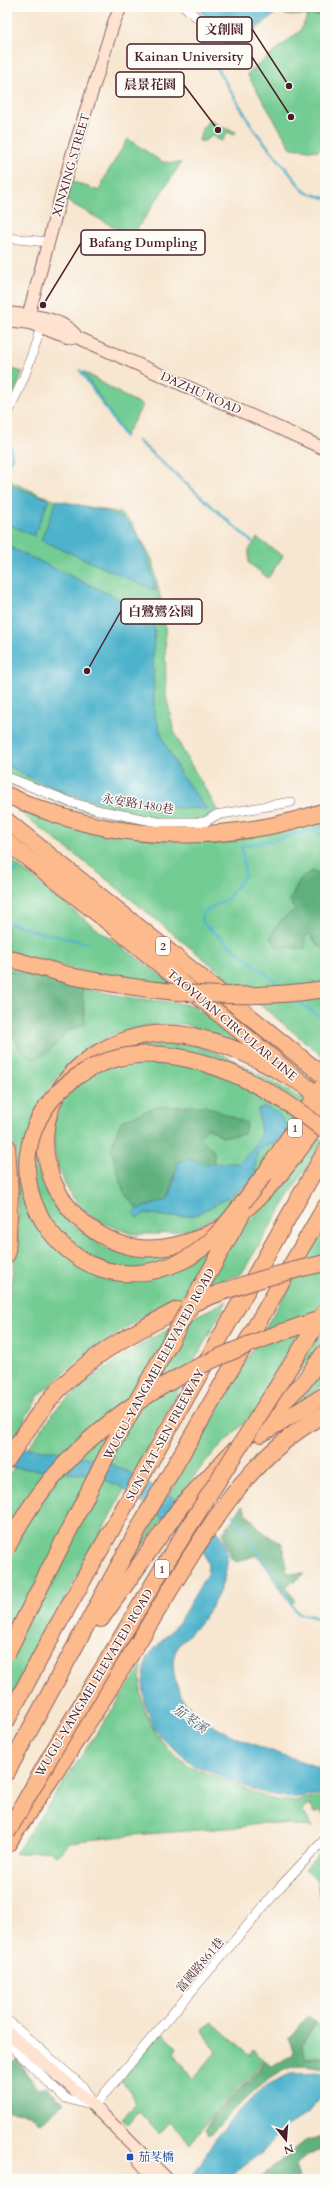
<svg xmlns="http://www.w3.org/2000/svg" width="332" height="2186" viewBox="0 0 332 2186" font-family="Cardo,'Noto Serif TC',serif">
<rect width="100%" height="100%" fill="#fdfcf7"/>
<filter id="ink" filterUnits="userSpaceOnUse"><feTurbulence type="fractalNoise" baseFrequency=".025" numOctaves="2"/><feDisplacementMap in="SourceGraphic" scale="8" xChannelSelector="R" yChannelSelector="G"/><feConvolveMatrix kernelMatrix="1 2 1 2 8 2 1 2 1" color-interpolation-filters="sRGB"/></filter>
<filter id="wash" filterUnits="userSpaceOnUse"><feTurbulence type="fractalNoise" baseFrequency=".012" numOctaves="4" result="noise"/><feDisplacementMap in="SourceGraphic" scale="16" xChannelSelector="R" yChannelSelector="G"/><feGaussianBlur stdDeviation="0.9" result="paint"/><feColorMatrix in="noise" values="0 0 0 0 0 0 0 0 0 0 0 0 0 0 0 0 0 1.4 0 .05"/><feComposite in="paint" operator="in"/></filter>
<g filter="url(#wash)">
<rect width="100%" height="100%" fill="#f7e6d0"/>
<path fill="#73cc93" stroke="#5e765f" d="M308,15H325V141L318,151L291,148L247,74L300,31Z
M210,119L221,127L236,132L234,135L228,132L222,141L212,136L204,141H199L202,129Z
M128,139L162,162L181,163L132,237L65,200L71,181L99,191L107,173Z
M7,368L23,372L7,410Z
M83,371L124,396L143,405L125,436Z
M7,480L53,500L120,513L131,522L152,559L165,619L166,696L174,731L182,749L223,820L202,827L159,826L81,810L7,783Z
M257,538L283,556L268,578L249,563V550Z
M19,807L156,840H233L325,816V1058L105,878L17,810Z
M7,857L93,926L176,986L104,977L7,951Z
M7,964L92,990L128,997L192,1005L242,1044L184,1024L152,1025L116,1033L89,1047L58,1077L40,1101L35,1148L36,1161L42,1182L54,1205L72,1225L105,1248L138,1254L223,1236L248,1221L274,1196L318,1137L323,1140L242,1273L182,1297L142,1317L80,1360L39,1395L7,1450V1318L18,1228L16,1156L7,1105Z
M141,1044L194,1045L228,1057L317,1107L274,1172L223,1212L193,1229L158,1234H132L103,1223L80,1208L67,1188L57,1165L53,1143L55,1119L64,1099L77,1084L106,1056Z
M325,1224L324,1335L309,1359L293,1381L239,1428L205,1462L130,1563Z
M227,1301L7,1705V1477L57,1408L93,1376L149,1339Z
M325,1368V1383L300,1402L299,1396Z
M142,1666C135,1704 153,1741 186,1763C200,1772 218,1777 233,1783C250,1791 270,1801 289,1801C301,1801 312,1796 325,1797V1818L320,1810L315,1813L310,1805L302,1810L313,1827L264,1823L240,1827L133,1835L69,1842L58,1856L49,1850L15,1854Z
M325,1848V1904L320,1900L317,1881L305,1869Z
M212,2022L250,2056L253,2050L263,2059L250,2077L221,2104L190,2144L170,2122L159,2134L138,2111L127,2124L122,2119L136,2104L131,2091L120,2081L161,2032L177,2047L174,2053L193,2079L216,2052L202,2029Z
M316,2023L325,2030V2056L306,2058L302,2045Z"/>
<path fill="#5eb07d" stroke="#546854" d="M283,7H325V15H286L281,10Z
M313,871L323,877L325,887V949L318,946L310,934L305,937V949L276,946L270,937L281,920L295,910L290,901L300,879Z
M7,970L82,987L85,1024L66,1032L56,1045L36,1060L20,1050L7,1023Z
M205,1106L247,1123L244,1134L222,1137L208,1127L199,1137L214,1151V1165L203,1164L190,1159L174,1175L171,1192L167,1200L138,1209L124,1193L111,1149L121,1121L156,1107Z
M242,1506C253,1522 264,1536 282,1543L287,1573H304L305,1574L286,1586L295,1601L292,1604C277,1590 271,1570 257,1555L237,1562L231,1559L223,1533Z
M308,2016L316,2022L301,2045L305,2059L325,2057V2069C317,2068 308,2066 300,2066C269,2068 234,2111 214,2132L209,2135L206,2129C215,2107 235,2095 251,2078C256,2073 260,2066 264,2060L272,2067L290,2056L293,2052L289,2039Z
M18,2059C24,2070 32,2078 37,2089L47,2087L64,2103L40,2124L30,2114L7,2111V2068Z
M325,2135V2149L308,2155L295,2165L299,2179H258L305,2141Z"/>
<path fill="#4db3cc" stroke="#4c697c" d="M198,7H283L230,51Z
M9,485L49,499L34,536L7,524V490Z
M57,500C72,504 108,510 120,517C141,528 152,570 156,591L41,540Z
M7,546L147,612L155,630L153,648L154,713L164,741L181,775L207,809C160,807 103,807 59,790C42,784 23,774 7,765Z
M266,1107L279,1114L287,1126L284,1137C275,1143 266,1144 257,1152L254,1179L224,1200L195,1215L171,1217L146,1213L137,1218L133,1214L138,1209L167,1200L171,1192L178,1162L190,1159L203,1164L239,1163L250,1152L261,1136L258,1109Z
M7,1446C27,1449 48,1449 67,1453C87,1457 110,1462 128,1472C149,1482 207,1517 220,1534C225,1541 228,1555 227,1563C225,1587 212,1607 198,1625C190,1635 177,1643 174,1656C171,1670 177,1690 185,1702C208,1736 287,1754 325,1770V1794L288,1798L257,1791L194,1765L164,1740L154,1728L145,1704L143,1682L147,1657L179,1622L207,1574L208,1565L204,1553L191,1539L118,1485L90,1475L7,1467Z
M325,2073V2097L321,2096L306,2115L284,2127L263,2152L244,2165L229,2179H191L214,2141L231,2120L263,2087L290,2074Z"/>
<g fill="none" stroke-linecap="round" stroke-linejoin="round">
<path stroke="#4db3cc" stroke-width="2.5" d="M152,7L159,10
M198,37L255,131L305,192L325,198
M80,370L125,437
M7,422L12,458L7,466
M138,441L252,542
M316,829L325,825
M7,877L17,869
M7,922L30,930L87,943
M282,987L205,925L201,918L204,912L229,897L245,875L242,846L278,839L316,829L325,843
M294,999L325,1020
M233,1515L266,1562L294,1608L299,1614C310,1615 319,1617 325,1626"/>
</g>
</g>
<g filter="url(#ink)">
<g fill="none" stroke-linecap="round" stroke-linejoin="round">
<defs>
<path id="street" d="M185,7L202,22
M7,238L48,242
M7,416L24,377L41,329
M7,777L70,802L102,811L158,822H205L216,815L291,802
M7,2020L83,2087L91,2100
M7,2042L65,2098L94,2106
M94,2106L281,1886L325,1839"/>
<path id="secondary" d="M7,313C31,315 62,317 77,337L325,449
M7,321L30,324L67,339L77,337
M30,324L29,313L72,155L114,22L121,7
M7,2032L94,2106L167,2179
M137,2158L155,2179"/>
<path id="highway" d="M7,795C27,804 46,812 67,818C148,843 245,839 325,811
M7,821L325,1077
M7,842L122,933L325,1102
M7,958L75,977
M308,1087C274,1069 239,1047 201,1038C164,1029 128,1034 96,1054C16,1103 35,1214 121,1244C156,1256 197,1242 227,1224C234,1220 240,1214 247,1208C279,1180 302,1147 325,1112
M7,1146L10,1195L7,1254
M265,1174L322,1087
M251,1433L302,1384L325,1352
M261,1434L325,1395
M7,1460C27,1430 47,1398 75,1374C105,1347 141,1329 177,1310
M101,1619L181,1506L233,1451
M7,1720L56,1628L325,1152
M7,1772L145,1517L325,1207
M7,1845C43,1789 82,1735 116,1678C138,1644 158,1609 179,1575C218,1511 258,1450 325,1414"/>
</defs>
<use href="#street" stroke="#876565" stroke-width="10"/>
<use href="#secondary" stroke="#876565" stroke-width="14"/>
<use href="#highway" stroke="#876565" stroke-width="18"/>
<use href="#street" stroke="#fff" stroke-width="9"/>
<use href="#secondary" stroke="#fee3d1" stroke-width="12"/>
<use href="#highway" stroke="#fcba8d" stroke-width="16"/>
<defs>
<path id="highway-bridge" d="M75,977C157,993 242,1002 325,989
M265,1174C241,1203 218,1243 184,1260C165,1269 142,1275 121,1273C63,1267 17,1205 29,1148C34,1119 52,1094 75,1078C154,1021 261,1079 325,1131
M189,1305C233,1286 279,1273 325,1263
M7,1548C41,1476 106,1417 175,1379C221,1353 273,1335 323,1318
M7,1653L108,1453L243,1212
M7,1833L54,1750L162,1569L325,1311"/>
</defs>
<use href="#highway-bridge" stroke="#876565" stroke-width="18" stroke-linecap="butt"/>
<use href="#highway-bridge" stroke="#fcba8d" stroke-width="16"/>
</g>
</g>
<rect fill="#1a4fb4" stroke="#fdfcf7" stroke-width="1.5" x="126" y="2153" width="8" height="8" rx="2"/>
<g text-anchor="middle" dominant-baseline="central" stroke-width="3" stroke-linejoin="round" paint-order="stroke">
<g fill="#fdfcf7" stroke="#806168" stroke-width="1">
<rect x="156" y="937" width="14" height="18" rx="3"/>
<rect x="288" y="1119" width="14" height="18" rx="3"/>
<rect x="155" y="1560" width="14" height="18" rx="3"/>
</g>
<g font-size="11" font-weight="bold" fill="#4a1f2b">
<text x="163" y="946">2</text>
<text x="295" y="1128">1</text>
<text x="162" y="1569">1</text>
</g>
<g font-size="12" fill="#4a1f2b" stroke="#fdfcf7">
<text transform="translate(71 165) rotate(-74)">XINXING STREET</text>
<text transform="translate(201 393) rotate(24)">DAZHU ROAD</text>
<text transform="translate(138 804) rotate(9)">永安路1480巷</text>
<text transform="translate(232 1025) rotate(40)">TAOYUAN CIRCULAR LINE</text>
<text transform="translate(159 1364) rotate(-61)">WUGU-YANGMEI ELEVATED ROAD</text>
<text transform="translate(165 1435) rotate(-61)">SUN YAT-SEN FREEWAY</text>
<text transform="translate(94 1683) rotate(-59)">WUGU-YANGMEI ELEVATED ROAD</text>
<text transform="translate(200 1965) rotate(-50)">富國路861巷</text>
</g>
<g font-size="12" fill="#164399" stroke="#fdfcf7" text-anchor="start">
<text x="138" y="2157">茄苳橋</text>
</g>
<g font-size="13" font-style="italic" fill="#4b5a6b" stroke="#fdfcf7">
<text transform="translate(190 1719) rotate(35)">茄苳溪</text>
</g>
</g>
<path fill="none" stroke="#4a1f2b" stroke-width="1.5" d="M289 86L252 29M291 117L252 57M218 130L184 85M43 305L81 243M87 671L121 611"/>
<g fill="#4a1f2b" stroke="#fdfcf7" stroke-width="1.5">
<circle cx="289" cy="86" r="4"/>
<circle cx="291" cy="117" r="4"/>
<circle cx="218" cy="130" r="4"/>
<circle cx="43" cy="305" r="4"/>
<circle cx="87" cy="671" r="4"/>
</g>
<g fill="#fdfcf7" stroke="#4a1f2b" stroke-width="1.5">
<rect x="197" y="17" width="55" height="25" rx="4"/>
<rect x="127" y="44" width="125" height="25" rx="4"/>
<rect x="116" y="72" width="68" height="25" rx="4"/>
<rect x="81" y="230" width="124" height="25" rx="4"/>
<rect x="121" y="599" width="81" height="25" rx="4"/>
</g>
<g font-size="13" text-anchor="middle" font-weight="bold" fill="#4a1f2b">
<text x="224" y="34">文創園</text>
<text x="189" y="61">Kainan University</text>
<text x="150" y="89">晨景花園</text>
<text x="143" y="247">Bafang Dumpling</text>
<text x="161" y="616">白鷺鸞公園</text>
</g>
<rect width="332" height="2186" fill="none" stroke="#fdfcf7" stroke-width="24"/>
<g transform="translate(286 2140) rotate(163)" stroke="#fdfcf7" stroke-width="3" paint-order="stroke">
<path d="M0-3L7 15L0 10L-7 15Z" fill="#4a1f2b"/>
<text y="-6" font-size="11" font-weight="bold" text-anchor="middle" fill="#4a1f2b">N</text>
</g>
</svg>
